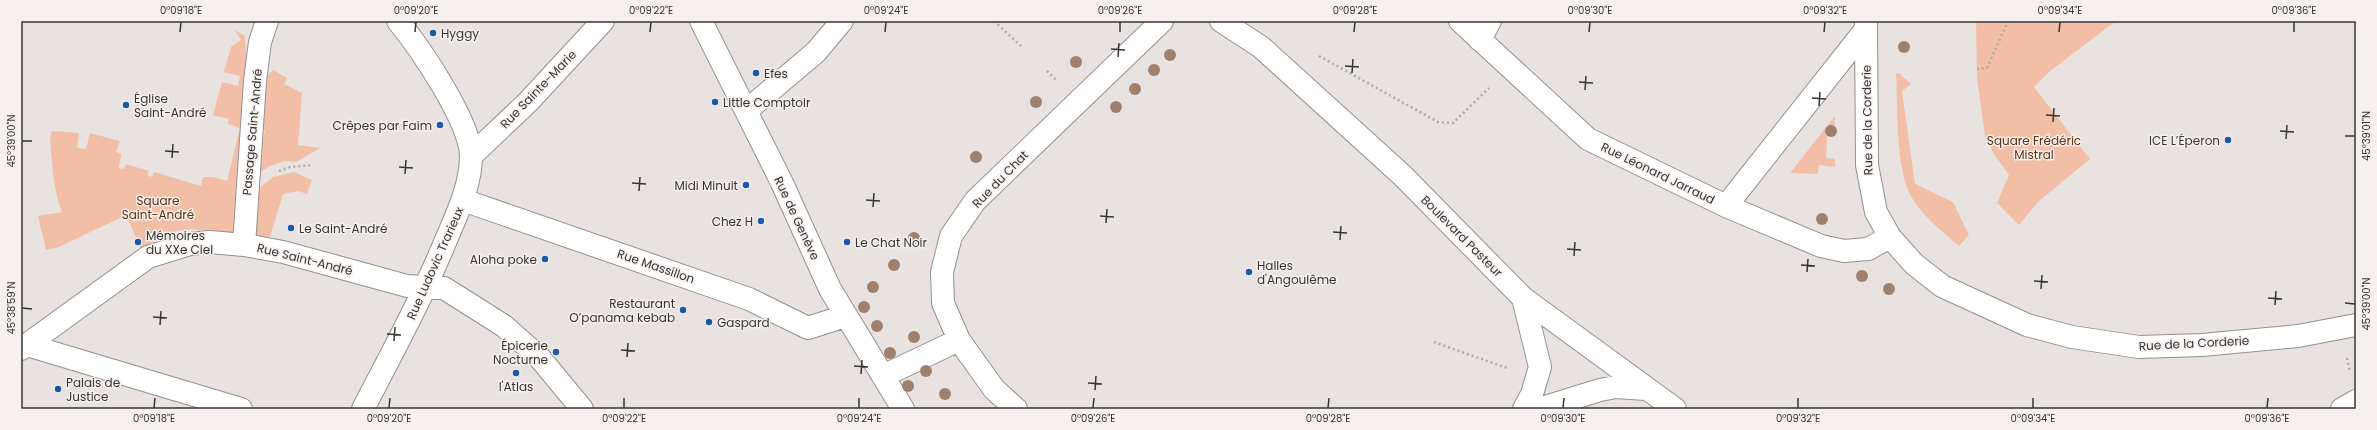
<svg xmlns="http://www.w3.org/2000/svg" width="2377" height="430" viewBox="0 0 2377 430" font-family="Poppins,sans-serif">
<rect width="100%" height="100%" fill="#e8e3e1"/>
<path fill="#f2bfa6" d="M1976,21H2116L2050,71L2034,87L2090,159L2039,201L2019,225L1997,203L2009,175L1994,154L1985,136L1977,78Z
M235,30L245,36L254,192L273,177L294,172L312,180L307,194L298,191L283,194L270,237L190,229L177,231L141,249L126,215L59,247L46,250L38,216L62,212C53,188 52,162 50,137L52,131L79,133L77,148L86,149L90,133L120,141L116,152L121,154L119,168L124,169L126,164L149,171L147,175L152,177L154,172L201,186L203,177H213L227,181L240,128L228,124L229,119L213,115L222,82L238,86L240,76L224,72L231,47L241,40Z
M273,70L287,78L284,84L302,93L298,145L320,148L296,162L285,161L270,166L255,176L258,141L263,138L265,133L262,124L261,83Z
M1896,73H1899L1911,84L1902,91L1915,184L1953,202L1969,235L1959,246C1942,231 1923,217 1912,198C1895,170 1898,107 1896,73Z
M1835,116L1834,136H1827L1826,158L1835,159V167L1819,165L1818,174L1790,173Z"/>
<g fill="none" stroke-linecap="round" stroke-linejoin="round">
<defs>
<path id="minor" d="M701,21L782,183L830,289L903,409
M1221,21L1261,47L1403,176L1523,298L1675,409
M1460,21L1588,139L1726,206L1821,246L1844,251L1868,249L1890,237
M1866,21L1867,165L1876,212L1890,237L1914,264L1942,286L2027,325L2072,337L2139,347L2202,345L2298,336L2356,325
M1480,40L1490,21
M746,111L816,52L842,21
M471,156L528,102L603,21
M463,200L749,299L808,328L845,316
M1726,206L1866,29
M244,245L255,81L260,42L267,21
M1523,298L1540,367L1532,394L1524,409
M27,345L241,409
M21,349L148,257L190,244L210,242L244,245L283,252L407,286L444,288L504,326L539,357L582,409
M883,376L959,340
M363,409C392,353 422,298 446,240C457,214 471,185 471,156C470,121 420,48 398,21
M1016,409L994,389L959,340L943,303L942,272L951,236L975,201L1162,21
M1539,409L1600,390L1616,387L1646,389
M2342,409L2356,401"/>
</defs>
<use href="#minor" stroke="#95908e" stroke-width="24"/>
<path stroke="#aeaaa8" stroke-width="2.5" stroke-dasharray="2 3" stroke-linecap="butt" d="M994,21L1022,47
M1319,56L1438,122L1453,123L1489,88
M1977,69L1987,68L2008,21
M1047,71L1057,81
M279,171L290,167L313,165
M1434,342L1507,368
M2347,358L2350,372"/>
<use href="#minor" stroke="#fff" stroke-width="22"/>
</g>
<g fill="#9f806f">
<circle cx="1904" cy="47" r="6"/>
<circle cx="1170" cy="55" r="6"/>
<circle cx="1076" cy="62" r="6"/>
<circle cx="1154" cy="70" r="6"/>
<circle cx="1135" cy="89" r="6"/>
<circle cx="1036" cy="102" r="6"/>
<circle cx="1116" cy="107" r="6"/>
<circle cx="1831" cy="131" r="6"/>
<circle cx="976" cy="157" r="6"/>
<circle cx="1822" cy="219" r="6"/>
<circle cx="914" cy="238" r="6"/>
<circle cx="894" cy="265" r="6"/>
<circle cx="1862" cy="276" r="6"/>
<circle cx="873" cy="287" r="6"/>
<circle cx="1889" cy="289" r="6"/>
<circle cx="864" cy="307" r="6"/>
<circle cx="877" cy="326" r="6"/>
<circle cx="914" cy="337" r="6"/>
<circle cx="890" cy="353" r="6"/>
<circle cx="926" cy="371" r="6"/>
<circle cx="908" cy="386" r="6"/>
<circle cx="945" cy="394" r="6"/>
</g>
<path fill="none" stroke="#373534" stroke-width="1.5" d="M180,32L181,22M415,32L416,22M650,32L651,22M885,32L886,22M1120,32V22M1354,32L1355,22M1589,32L1590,22M1824,32L1825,22M2059,32L2060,22M2294,32V22M1111,49L1125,50M1118,57L1119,43M1345,66L1359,67M1352,73L1353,59M1579,82L1593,83M1585,90L1586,76M1812,98L1826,99M1819,106L1820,92M2046,115L2060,116M2053,122L2054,108M2280,131L2294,132M2345,136H2355M2286,139L2287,125M22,141H32M165,151L179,152M172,158L173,144M399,167L413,168M405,174L406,160M632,183L646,184M639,191L640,177M866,200L880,201M873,207L874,193M1100,216L1114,217M1106,223L1107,209M1333,232L1347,233M1340,240L1341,226M1567,249L1581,250M1574,256L1575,242M1801,265L1815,266M1807,272L1808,259M2034,281L2048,282M2041,289L2042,275M2268,298L2282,299M2345,303L2355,304M2275,305L2276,291M22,308L32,309M153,317L167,318M160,325L161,311M387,334L401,335M394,341L395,327M621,350L635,351M627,357L628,343M854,366L868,367M861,374L862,360M1088,383L1102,384M1095,390L1096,376M154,408L155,398M389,408L390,398M624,408V398M859,408V398M1093,408L1094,398M1328,408L1329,398M1563,408L1564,398M1798,408V398M2033,408V398M2267,408L2268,398"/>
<g fill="#1b58a9" stroke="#f6f0ee" stroke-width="1.5">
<circle cx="433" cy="33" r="4"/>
<circle cx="756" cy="73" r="4"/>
<circle cx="715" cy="102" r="4"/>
<circle cx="126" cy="105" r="4"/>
<circle cx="440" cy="125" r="4"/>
<circle cx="2228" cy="140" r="4"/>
<circle cx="746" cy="185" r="4"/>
<circle cx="761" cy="221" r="4"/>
<circle cx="291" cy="228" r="4"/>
<circle cx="138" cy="242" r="4"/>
<circle cx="847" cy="242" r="4"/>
<circle cx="545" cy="259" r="4"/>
<circle cx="1249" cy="272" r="4"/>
<circle cx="683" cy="310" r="4"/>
<circle cx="709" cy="322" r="4"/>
<circle cx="556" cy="352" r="4"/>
<circle cx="516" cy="373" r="4"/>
<circle cx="58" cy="389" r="4"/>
</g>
<g text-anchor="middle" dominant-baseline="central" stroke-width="3" stroke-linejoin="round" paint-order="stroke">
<g font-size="12" fill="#373534" stroke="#f6f0ee" text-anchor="start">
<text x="441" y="33">Hyggy</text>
<text x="764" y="73">Efes</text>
<text x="134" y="98">Église<tspan x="134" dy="14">Saint-André</tspan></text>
<text x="723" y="102">Little Comptoir</text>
<text x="432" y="125" text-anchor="end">Crêpes par Faim</text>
<text x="2220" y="140" text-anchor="end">ICE L’Éperon</text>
<text x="738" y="185" text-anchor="end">Midi Minuit</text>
<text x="753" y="221" text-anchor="end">Chez H</text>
<text x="299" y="228">Le Saint-André</text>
<text x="146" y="235">Mémoires<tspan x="146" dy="14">du XXe Ciel</tspan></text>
<text x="855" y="242">Le Chat Noir</text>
<text x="537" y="259" text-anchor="end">Aloha poke</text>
<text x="1257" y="265">Halles<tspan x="1257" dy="14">d'Angoulême</tspan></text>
<text x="675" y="303" text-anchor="end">Restaurant<tspan x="675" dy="14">O’panama kebab</tspan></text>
<text x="717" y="322">Gaspard</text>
<text x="548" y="345" text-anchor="end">Épicerie<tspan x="548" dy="14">Nocturne</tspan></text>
<text x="66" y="382">Palais de<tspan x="66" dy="14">Justice</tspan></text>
<text x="516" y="386" text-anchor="middle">l'Atlas</text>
</g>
<g font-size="12" fill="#373534" stroke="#f6f0ee">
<text transform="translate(538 89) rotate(-46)">Rue Sainte-Marie</text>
<text transform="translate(1867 120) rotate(-91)">Rue de la Corderie</text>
<text transform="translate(252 132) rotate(-85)">Passage Saint-André</text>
<text transform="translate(1658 173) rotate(26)">Rue Léonard Jarraud</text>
<text transform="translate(1000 179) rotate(-46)">Rue du Chat</text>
<text transform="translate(797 218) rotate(65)">Rue de Genève</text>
<text transform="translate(1462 236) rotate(45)">Boulevard Pasteur</text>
<text transform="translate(305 259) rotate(14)">Rue Saint-André</text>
<text transform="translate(435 263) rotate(-66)">Rue Ludovic Trarieux</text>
<text transform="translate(656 266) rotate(19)">Rue Massillon</text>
<text transform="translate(2194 343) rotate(-3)">Rue de la Corderie</text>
</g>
<g font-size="12" fill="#632f12" stroke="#f6f0ee">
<text x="2034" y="140">Square Frédéric<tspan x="2034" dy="14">Mistral</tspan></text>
<text x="158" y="200">Square<tspan x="158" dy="14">Saint-André</tspan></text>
</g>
</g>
<rect width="2377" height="430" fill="none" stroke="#f6f0ee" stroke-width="44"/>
<rect x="22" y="22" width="2333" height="386" fill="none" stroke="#373534" stroke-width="1.5"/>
<g font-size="10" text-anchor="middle" fill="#373534">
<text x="181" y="14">0°09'18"E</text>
<text x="416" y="14">0°09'20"E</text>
<text x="651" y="14">0°09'22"E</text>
<text x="886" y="14">0°09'24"E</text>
<text x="1120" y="14">0°09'26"E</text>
<text x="1355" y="14">0°09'28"E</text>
<text x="1590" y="14">0°09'30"E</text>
<text x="1825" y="14">0°09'32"E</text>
<text x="2060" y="14">0°09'34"E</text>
<text x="2294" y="14">0°09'36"E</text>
<text transform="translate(2366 136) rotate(-90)" y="4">45°39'01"N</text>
<text transform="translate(11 141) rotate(-90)" y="4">45°39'00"N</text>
<text transform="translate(2366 304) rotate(-90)" y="4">45°39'00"N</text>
<text transform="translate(11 308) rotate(-90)" y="4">45°38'59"N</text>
<text x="154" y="422">0°09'18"E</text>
<text x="389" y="422">0°09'20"E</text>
<text x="624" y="422">0°09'22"E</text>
<text x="859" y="422">0°09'24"E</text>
<text x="1093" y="422">0°09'26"E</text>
<text x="1328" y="422">0°09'28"E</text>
<text x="1563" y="422">0°09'30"E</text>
<text x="1798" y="422">0°09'32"E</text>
<text x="2033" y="422">0°09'34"E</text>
<text x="2267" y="422">0°09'36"E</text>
</g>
</svg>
